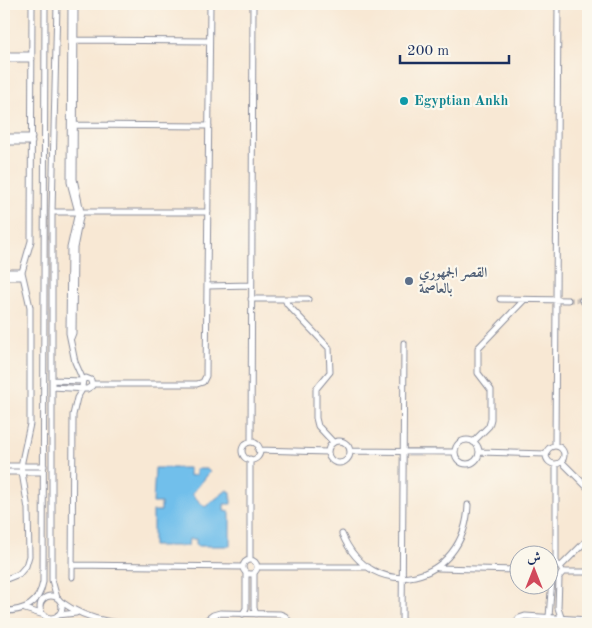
<svg xmlns="http://www.w3.org/2000/svg" width="592" height="628" viewBox="0 0 592 628" font-family="'Old Standard TT',Amiri,serif">
<rect width="100%" height="100%" fill="#fbf7ec"/>
<filter id="ink" filterUnits="userSpaceOnUse"><feTurbulence type="fractalNoise" baseFrequency=".02" numOctaves="2"/><feDisplacementMap in="SourceGraphic" scale="10" xChannelSelector="R" yChannelSelector="G"/><feConvolveMatrix kernelMatrix="1 2 1 2 8 2 1 2 1" color-interpolation-filters="sRGB"/></filter>
<filter id="wash" filterUnits="userSpaceOnUse"><feTurbulence type="fractalNoise" baseFrequency=".0096" numOctaves="4" result="noise"/><feDisplacementMap in="SourceGraphic" scale="20" xChannelSelector="R" yChannelSelector="G"/><feGaussianBlur stdDeviation="1.12" result="paint"/><feColorMatrix in="noise" values="0 0 0 0 0 0 0 0 0 0 0 0 0 0 0 0 0 1.4 0 .05"/><feComposite in="paint" operator="in"/></filter>
<g filter="url(#wash)">
<rect width="100%" height="100%" fill="#f8e8d4"/>
<path fill="#71bfeb" stroke="#4677a4" d="M155,468H189V476L196,475V469H207L210,472L192,494L205,507L227,490L231,492V504H224V511L230,512V546H196V539H189L188,546H153V511H161V503H153Z"/>
</g>
<g filter="url(#ink)">
<g fill="none" stroke-linecap="round" stroke-linejoin="round">
<path stroke="#ccc3bc" stroke-width="5" stroke-dasharray="5 2.5" stroke-linecap="butt" d="M568,300H582"/>
<defs>
<path id="minor" d="M71,4L70,182L78,212L70,248L69,333L75,362L83,380
M75,40L209,41
M4,55H32
M4,59H32
M74,125L209,126
M4,137H32
M4,142H32
M52,212H208
M4,272H22
M4,277H22
M208,286L251,285
M251,299H308
M285,299L287,304L329,348L330,372L316,389V418L318,426L333,442
M500,299L568,300
M582,300L588,306
M71,338L73,333L74,248L81,212L74,179L75,4
M52,380L82,381
M92,384H197L203,382L206,376L210,4
M52,387L87,389L92,386L91,380L86,378L83,380L82,387
M455 452a12 12 0 1 1 24 0a12 12 0 1 1-24 0Z
M328 452a11 11 0 1 1 22 0a11 11 0 1 1-22 0Z
M242 451a9 9 0 1 1 18 0a9 9 0 1 1-18 0Z
M251,442L253,4
M473,442L489,426L491,419V390L478,373V348L524,300
M546 455a9 9 0 1 1 18 0a9 9 0 1 1-18 0Z
M555,446L558,4
M258,450L328,452
M351,451L455,452
M479,452L547,454
M250,459V560
M562,462L588,488
M4,466H44
M4,472H43
M342,534C371,605 465,585 468,505
M243 567a7 7 0 1 1 14 0a7 7 0 1 1-14 0Z
M556,564V464
M72,565L243,567
M561,566L588,539
M257,567H368
M550,567L554,564L559,565L563,572L557,579L550,576
M438,568L520,570
M563,572H588
M254,573V608L256,614
M72,577L73,415L77,398L83,388
M559,579L558,608L561,617
M4,580L19,574L26,566L29,556L28,509L21,466L30,424V307L22,272L31,241L32,4
M40 607a11 11 0 1 1 22 0a11 11 0 1 1-22 0Z
M57,598L52,580V212L57,4
M60,601C93,625 124,624 163,624
M25,609L41,614
M4,611C25,611 39,604 43,582L45,4
M243,614L246,608V574
M58,615L76,613
M549,617L552,579
M201,624L213,615L220,613L280,614L285,616L291,624
M402,624L404,343
M515,624L519,618L525,616L588,620"/>
</defs>
<use href="#minor" stroke="#8a8c99" stroke-width="7"/>
<use href="#minor" stroke="#fff" stroke-width="5"/>
</g>
</g>
<circle fill="#0f9aa8" stroke="#fbf7ec" stroke-width="2" cx="404" cy="101" r="5"/>
<circle fill="#5c6f8a" stroke="#fbf7ec" stroke-width="2" cx="409" cy="281" r="5"/>
<g text-anchor="middle" dominant-baseline="central" stroke-width="4.5" stroke-linejoin="round" paint-order="stroke">
<g font-size="14" font-weight="bold" fill="#0d838f" stroke="#fbf7ec" text-anchor="start">
<text x="414" y="101">Egyptian Ankh</text>
</g>
<g font-size="14" font-weight="bold" fill="#4e5e75" stroke="#fbf7ec" text-anchor="start">
<text x="419" y="273">القصر الجمهوري<tspan x="419" dy="16">بالعاصمة</tspan></text>
</g>
</g>
<rect width="592" height="628" fill="none" stroke="#fbf7ec" stroke-width="20"/>
<g transform="translate(534 570)"><circle r="24" fill="#fbf7ec" stroke="#a1a7b3"/>
<path d="M0-4L9 19L0 12L-9 19Z" fill="#d1495b"/>
<text y="-8" font-size="14" font-weight="bold" text-anchor="middle" fill="#1b2f5e">ش</text>
</g>
<path d="M400 55v8h109v-8" fill="none" stroke="#1b2f5e" stroke-width="2.5"/>
<text x="407" y="55" font-size="15" fill="#1b2f5e" stroke="#fbf7ec" stroke-width="4" paint-order="stroke">200 m</text>
</svg>
